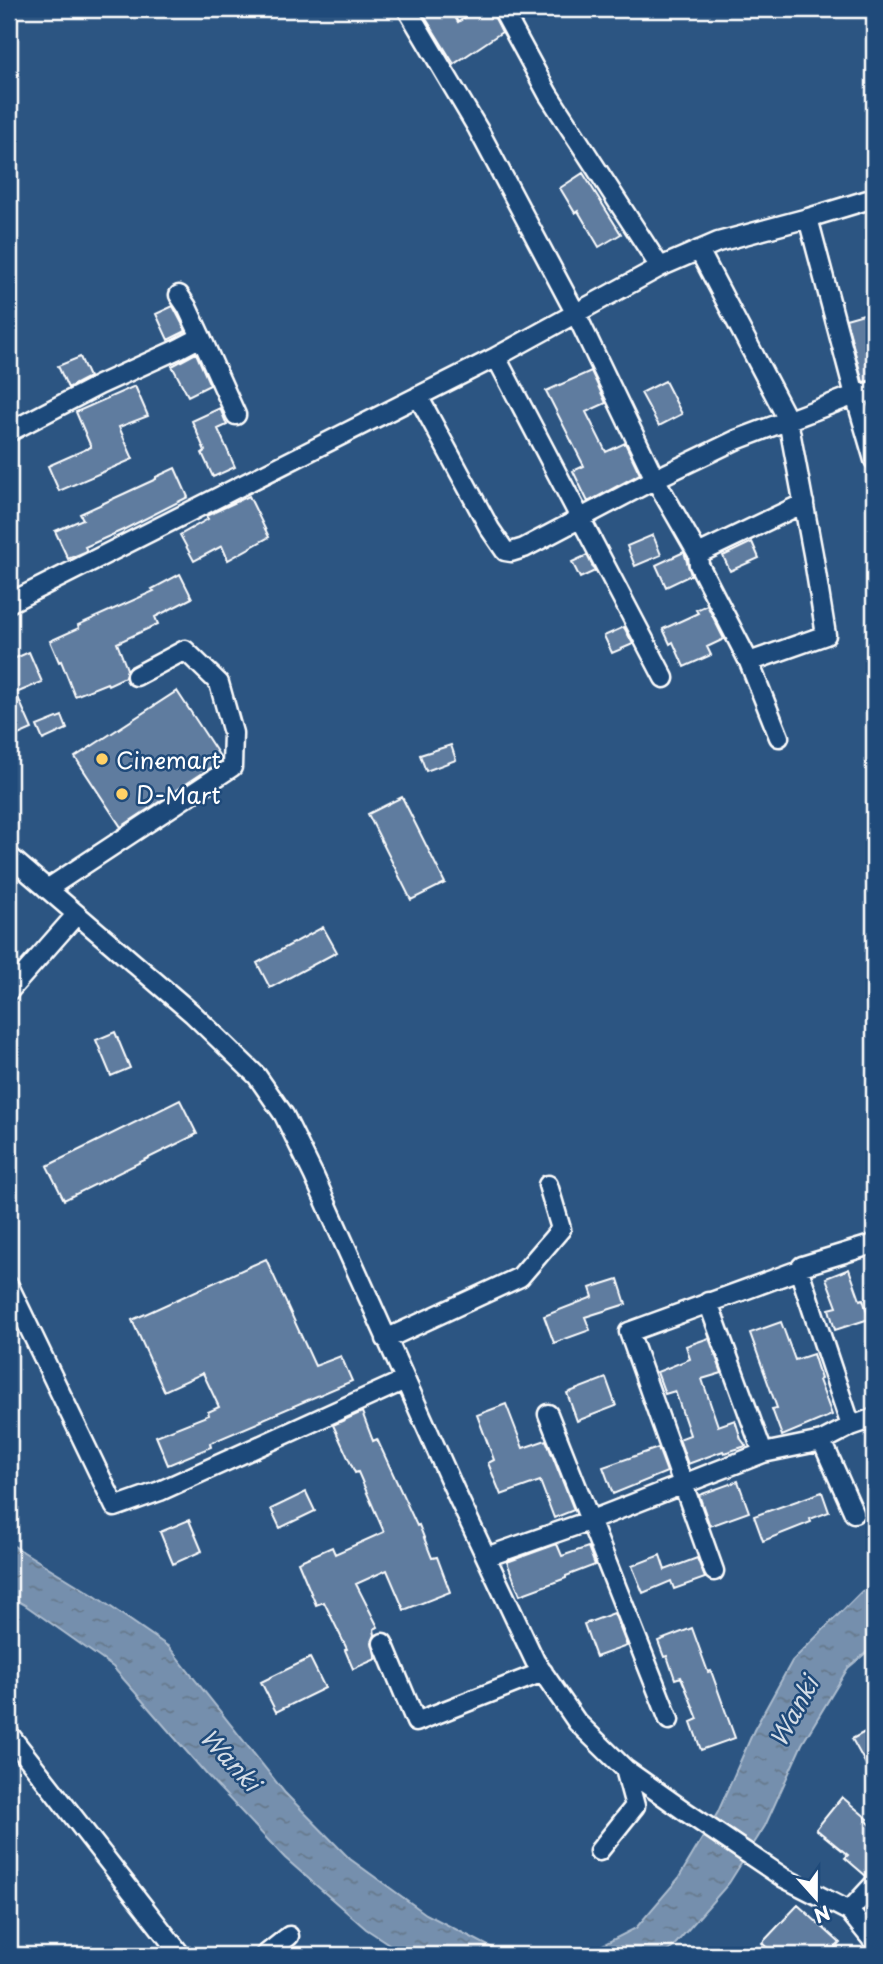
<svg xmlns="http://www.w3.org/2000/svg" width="883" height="1964" viewBox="0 0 883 1964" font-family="'Playpen Sans',sans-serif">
<defs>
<pattern id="water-ripples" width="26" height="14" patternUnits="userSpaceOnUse" patternTransform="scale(1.75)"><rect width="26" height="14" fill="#748fad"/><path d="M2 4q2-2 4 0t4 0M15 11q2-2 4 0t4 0" fill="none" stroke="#66788b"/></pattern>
</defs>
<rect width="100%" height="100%" fill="#2c5582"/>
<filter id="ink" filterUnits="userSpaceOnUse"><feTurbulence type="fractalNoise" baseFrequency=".0143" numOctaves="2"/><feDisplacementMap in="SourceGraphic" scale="14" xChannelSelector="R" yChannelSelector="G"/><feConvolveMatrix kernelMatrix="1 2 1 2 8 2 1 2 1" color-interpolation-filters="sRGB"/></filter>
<g filter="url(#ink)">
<path fill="url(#water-ripples)" stroke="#acbcce" stroke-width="2" d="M9,1543L95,1596L169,1647L285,1793L350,1859L426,1914L500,1952L587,1953L636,1928L678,1879L718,1812L754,1730L792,1661L862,1591L874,1586V1646L848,1668L802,1744L765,1826L729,1883L672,1948L663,1955H406L366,1929L285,1858L207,1775L113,1667L25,1605L9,1596Z"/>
<path fill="#5e7c9f" stroke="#fff" stroke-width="2" d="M420,9H450L458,22L478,9H491L502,32L454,64Z
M583,173L621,234L599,247L578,211L575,213L560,188Z
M173,306L186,331L168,340L156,314Z
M874,311V380L863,382L846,319Z
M196,353L210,385L188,396L172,366Z
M80,357L89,377L68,388L58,366Z
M591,371L606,403L586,412L606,452L625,443L640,474L588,502L573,471L584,466L546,391Z
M665,381L682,414L659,426L641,393Z
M135,386L148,416L119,427L133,459L59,491L48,466L91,447L76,412Z
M220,408L227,425L218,429L235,467L213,477L202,453L205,451L192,421Z
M175,468L188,497L123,530L85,547L87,551L68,559L55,531L83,519L80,514L156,479V477Z
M249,496L269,537L228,560L222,546L194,561L180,535L208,519L206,516Z
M653,535L661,555L635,566L627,546Z
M752,542L759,558L730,571L723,556Z
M684,552L691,575L666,587L656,565Z
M587,555L595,571L580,578L572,562Z
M180,574L192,598L155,617L158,624L117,643L127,669L125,677L108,685L107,683L75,696L61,661L59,662L50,641L79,628L78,625L154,591L152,589Z
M707,605L724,639L707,647L711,655L684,667L673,642L670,644L663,629L698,613L696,610Z
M624,627L633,644L612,653L604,636Z
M29,652L42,682L16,693L32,729L9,739V661Z
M177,691L221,758V761L121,827L75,757Z
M62,716L67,729L43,740L37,726Z
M451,745L456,760L426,771L420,755Z
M402,797L445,883L411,900L368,814Z
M323,927L337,952L270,988L257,963Z
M115,1032L130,1068L111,1076L96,1040Z
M180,1100L197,1134L64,1200L47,1166Z
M266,1259L315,1366L341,1356L352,1381L261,1420L262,1421L210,1443L211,1447L168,1465L156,1436L209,1415L208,1412L219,1407L203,1373L164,1391L132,1320Z
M849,1269L860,1300L863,1299L869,1319L835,1330L829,1309L837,1307L826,1278Z
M618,1279L626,1304L585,1317L590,1330L554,1343L544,1316L593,1297L590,1288Z
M781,1322L795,1360L813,1354L821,1379L819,1380L832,1415L782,1436L772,1409L777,1408L750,1333Z
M709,1338L722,1373L702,1379L718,1426L735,1420L741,1439L746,1446L724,1453L723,1451L688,1464L679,1439L690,1435L675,1391L665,1394L657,1372L690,1359L686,1346Z
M606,1378L616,1406L577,1421L567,1393Z
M506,1404L523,1448L546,1440L574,1510L554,1518L540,1481L501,1495L488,1463L494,1460L477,1415Z
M362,1412L373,1441L377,1439L417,1526L419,1525L432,1558L437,1557L450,1592L404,1610L387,1570L356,1584L378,1627L374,1629L375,1635L372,1642L376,1659L353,1669L345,1650L347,1649L324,1602L316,1605L298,1562L332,1547L335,1554L384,1532L358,1472L355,1473L333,1425Z
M658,1448L667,1472L613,1494L603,1467Z
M738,1481L749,1512L710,1526L699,1495Z
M306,1492L315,1511L280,1528L271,1509Z
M822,1492L829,1512L810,1519L811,1522L763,1541L754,1516Z
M189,1520L202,1551L173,1564L160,1532Z
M557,1544L562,1556L588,1547L595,1565L566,1576V1578L520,1595L507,1562Z
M660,1555L665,1570L697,1558L705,1578L674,1589L671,1581L643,1593L632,1566Z
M614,1613L627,1646L596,1657L584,1624Z
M692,1628L708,1672L711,1671L735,1738L701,1750L691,1722L698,1719L681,1677L675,1679L667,1656L664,1657L658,1641Z
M310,1658L325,1688L276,1712L261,1682Z
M874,1727V1779L852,1739Z
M842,1797L868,1819L867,1821L874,1828V1873L866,1876L845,1858L848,1855L816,1829Z
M798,1905L840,1943L828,1955H775L762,1943Z"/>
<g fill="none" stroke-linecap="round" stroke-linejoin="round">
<defs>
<path id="minor" d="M407,9L478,129L576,314L655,479L698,554L699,565L749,662L779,737
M502,9L548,94L660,267
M808,218L855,395L874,460
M699,250L788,420L813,554L826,635L749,662
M179,295L187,307L201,337
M496,357L664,678
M418,396L490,529L505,551L511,552L524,548L655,479L736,440L855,395L874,391
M9,432L99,385L178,349L201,337L236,415
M698,554L804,503
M9,603L496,357L660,267L718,242L808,218L874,198
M9,856L193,1014L257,1076L284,1115L314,1176L455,1491L535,1661L577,1722L625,1769L686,1812L784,1878L849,1911L874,1942
M47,889L232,767L233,733L219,683L185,650L136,676
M9,991L76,915
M799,1270L851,1426
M9,1286L115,1507L160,1491L405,1380
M708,1302L763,1453
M386,1339L520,1277L561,1229L548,1185
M548,1414L669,1720
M822,1441L854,1513
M486,1557L589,1521L763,1453L822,1441L851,1426L874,1418
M714,1571L629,1332L799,1270L802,1266L874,1244
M383,1643L416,1722L543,1672
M9,1734L181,1955
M599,1851L635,1806L625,1769
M849,1911L874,1884
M265,1955L289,1936"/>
</defs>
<use href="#minor" stroke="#fff" stroke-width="23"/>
<use href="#minor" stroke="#1f4a7a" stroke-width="18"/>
</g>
</g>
<g fill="#ffd166" stroke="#1f4a7a" stroke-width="2.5">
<circle cx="102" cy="759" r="7"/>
<circle cx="122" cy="794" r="7"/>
</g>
<g text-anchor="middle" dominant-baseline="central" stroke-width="5" stroke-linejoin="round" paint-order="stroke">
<g font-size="23" fill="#fff" stroke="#1f4a7a" text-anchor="start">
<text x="116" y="759">Cinemart</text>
<text x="136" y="794">D-Mart</text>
</g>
<g font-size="24" font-style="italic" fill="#d5dde6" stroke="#1f4a7a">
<text transform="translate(793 1711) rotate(-62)">Wanki</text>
<text transform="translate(231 1759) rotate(47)">Wanki</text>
</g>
</g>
<rect width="883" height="1964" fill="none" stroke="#1f4a7a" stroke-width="35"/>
<rect x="18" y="18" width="848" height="1929" fill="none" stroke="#fff" stroke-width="2.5" filter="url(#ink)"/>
<g transform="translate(816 1898) rotate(159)" stroke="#1f4a7a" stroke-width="5" paint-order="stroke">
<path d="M0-5L12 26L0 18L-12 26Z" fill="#ffffff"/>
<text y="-10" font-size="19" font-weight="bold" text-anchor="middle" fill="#ffffff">N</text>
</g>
</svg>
